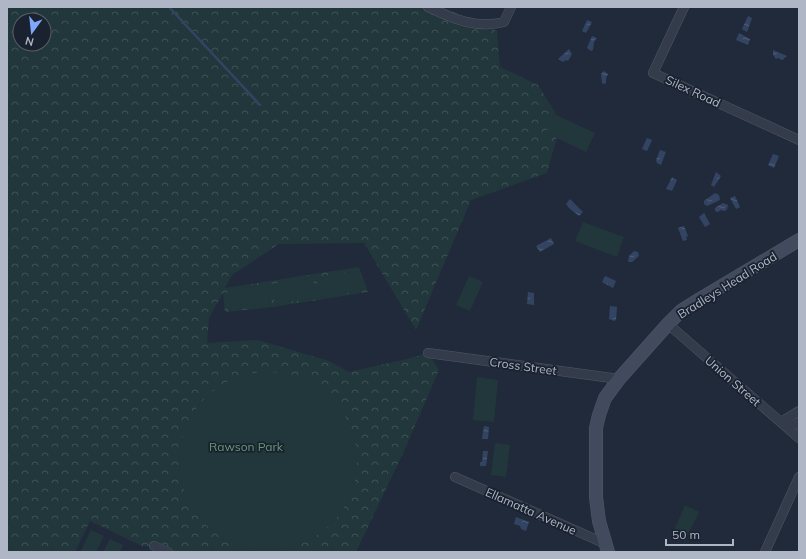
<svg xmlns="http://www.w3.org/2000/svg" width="806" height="559" viewBox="0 0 806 559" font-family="Mulish,sans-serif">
<defs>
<pattern id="forest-crowns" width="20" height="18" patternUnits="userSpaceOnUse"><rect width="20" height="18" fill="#22373b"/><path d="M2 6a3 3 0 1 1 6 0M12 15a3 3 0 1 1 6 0" fill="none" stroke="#405256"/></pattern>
<pattern id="water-ripples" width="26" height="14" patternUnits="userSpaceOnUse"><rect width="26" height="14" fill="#334463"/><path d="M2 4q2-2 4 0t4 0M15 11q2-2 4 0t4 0" fill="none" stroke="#4e5d78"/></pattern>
</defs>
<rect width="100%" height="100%" fill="#202a3a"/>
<path fill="url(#forest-crowns)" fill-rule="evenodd" d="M7,7H442L497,31L500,67L538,85L561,122L547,173L471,200L416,330L364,243L279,244L232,275L225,288L359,267L368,292L273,307L225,312L223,293L209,318L207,343L258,340L329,361L349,372L407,359L428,353L439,370L405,449L356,552H168L154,546H142L90,521L75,552H7ZM20,20H44V44H20Z"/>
<path fill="#22373b" d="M554,114L595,133L586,152L546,133Z
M583,222L624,237L617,257L575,241Z
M357,271L360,291L320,297L316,277Z
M469,276L483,282L470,311L456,305Z
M313,278L316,298L275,304L272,284Z
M268,285L270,305L230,310L227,290Z
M179 461a89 89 0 1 1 178 0a89 89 0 1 1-178 0Z
M477,377L498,380L494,422L473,420Z
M495,443L510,445L506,477L491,475Z
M685,505L699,512L685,541L672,535Z
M91,530L104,536L96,552H80Z
M110,539L123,545L120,552H103Z"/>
<path fill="url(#water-ripples)" d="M748,16L752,18L747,32L742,29Z
M587,20L592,22L586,33L582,31Z
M739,33L750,39L748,45L736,40Z
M592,36L597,38L594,42L593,50L591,51L587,48Z
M569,49L572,54L568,61L566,60L563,62L558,59Z
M773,50L787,56L782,60L778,58L776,59L773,55Z
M604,71L608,74L606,78V83L604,84L602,83L601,74Z
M647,138L652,140L647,151L642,149Z
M660,150L666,152L661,165L657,163L656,160Z
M773,154L779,156L774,168L768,165Z
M716,172L721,176L714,187L711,185Z
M672,177L677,180L672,191L666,189Z
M715,193L719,195L720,200L707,206L704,204V201Z
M735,196L740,207L736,209L730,198Z
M570,199L583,212L579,216L570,209L566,204Z
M723,203L728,205L727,209L725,211L721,210L718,212L715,211V208Z
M704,213L710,224L705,227L699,217Z
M684,226L688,236L686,237L687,240L683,241L678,228Z
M551,238L554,244L540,252L536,246Z
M634,251L638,252L639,256L632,262H628L629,256Z
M605,276L616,281L613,288L602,282Z
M528,292L534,293V305L527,304Z
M610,306L617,307L616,320L614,321L609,319Z
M484,426L489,427L488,439H482Z
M483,451H488L486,466H480V462H482Z
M516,517L529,522L526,531L521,529L520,526L514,524Z"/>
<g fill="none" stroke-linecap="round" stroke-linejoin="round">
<path stroke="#334463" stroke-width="2.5" d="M169,7L260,105"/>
<defs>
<path id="minor" d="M428,7C453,19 477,29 504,22L511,7
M684,7L653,73L799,140
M668,324L799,438
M428,353L619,379
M781,422L799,411
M788,428L799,422
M455,477L606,544
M154,546L168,552
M765,552L799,477"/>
<path id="secondary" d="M608,552L599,521L596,497V428L599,415L605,398L619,379L668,324L681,311L700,299L799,240"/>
</defs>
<use href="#minor" stroke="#4f5765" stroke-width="10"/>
<use href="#secondary" stroke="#4f5765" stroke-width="14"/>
<use href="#minor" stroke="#343c4b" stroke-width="9"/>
<use href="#secondary" stroke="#424b5e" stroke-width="13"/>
</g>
<g text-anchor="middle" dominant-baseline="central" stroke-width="3.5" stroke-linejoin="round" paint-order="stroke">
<g font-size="12" fill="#afb7c7" stroke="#1a212f">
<text transform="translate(693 91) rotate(25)">Silex Road</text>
<text transform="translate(727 285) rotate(-32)">Bradleys Head Road</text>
<text transform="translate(523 366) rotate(8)">Cross Street</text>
<text transform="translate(733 381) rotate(41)">Union Street</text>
<text transform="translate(531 511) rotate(24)">Ellamatta Avenue</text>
</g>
<g font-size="12" fill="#659974" stroke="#1a212f">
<text x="246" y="446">Rawson Park</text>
</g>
</g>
<rect width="806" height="559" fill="none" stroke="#afb7c7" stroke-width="16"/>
<g transform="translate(32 32) rotate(195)"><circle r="19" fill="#1a212f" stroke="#565d6c"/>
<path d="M0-3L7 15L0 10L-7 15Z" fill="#7fa7fc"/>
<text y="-6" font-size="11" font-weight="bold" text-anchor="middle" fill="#afb7c7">N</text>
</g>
<path d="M666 539v6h67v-6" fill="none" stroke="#afb7c7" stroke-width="2"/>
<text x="672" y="539" font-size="12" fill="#afb7c7" stroke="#1a212f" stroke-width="3" paint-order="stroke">50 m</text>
</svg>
